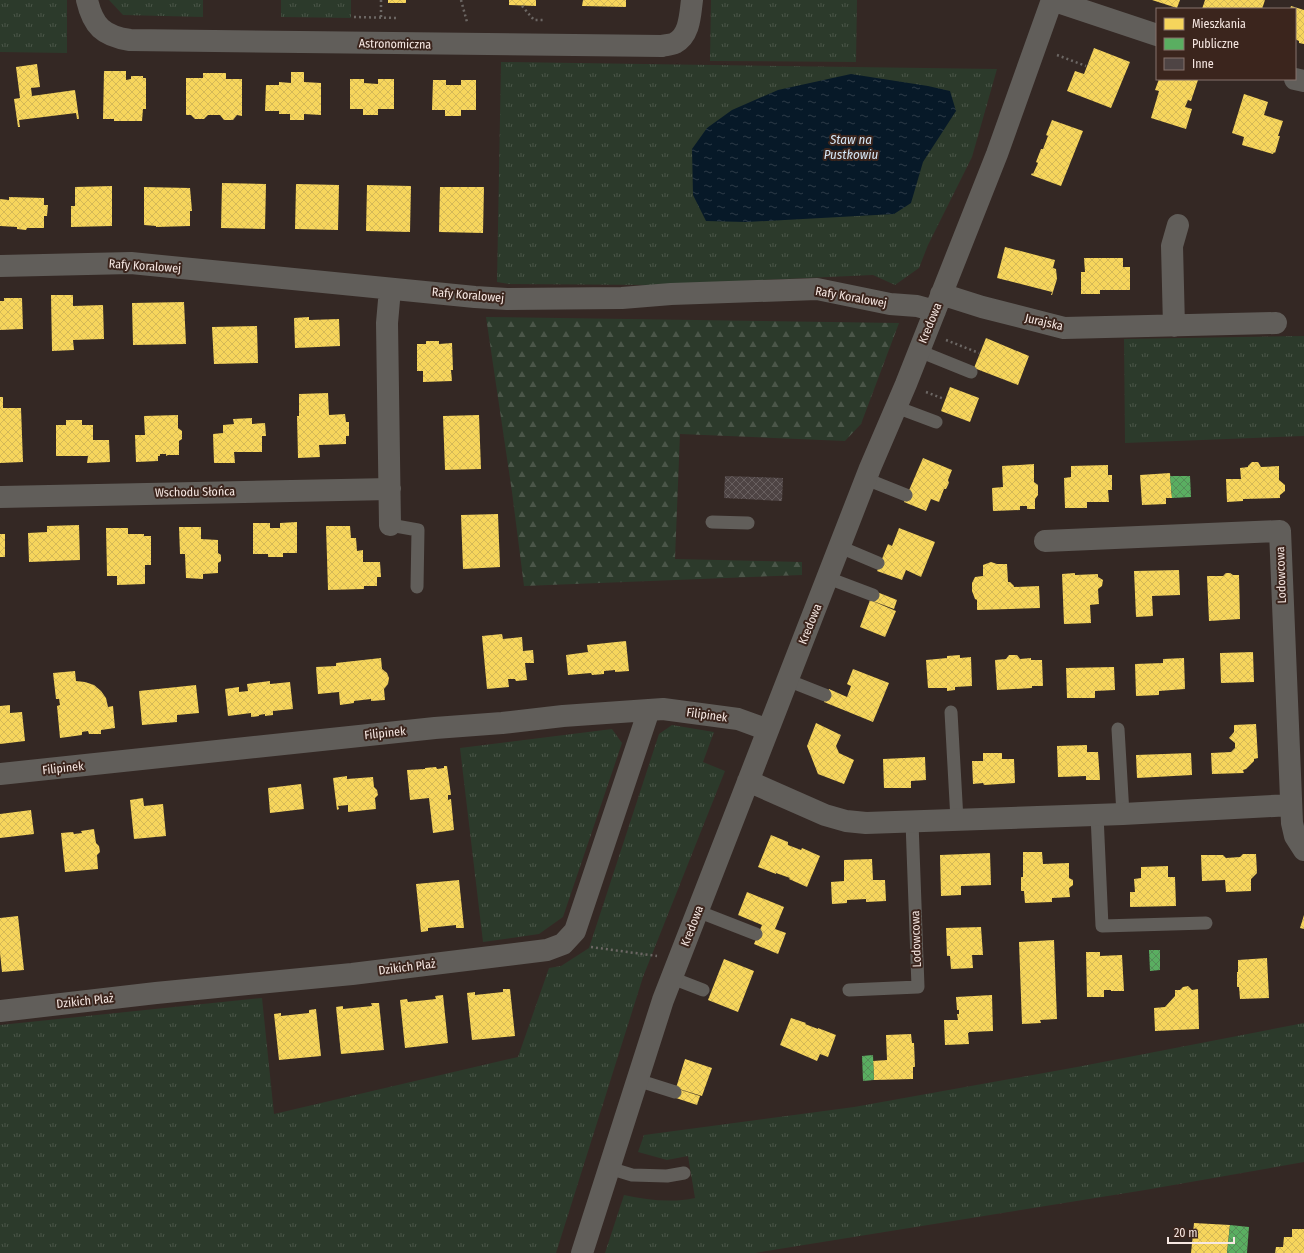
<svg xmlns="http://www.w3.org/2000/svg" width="1304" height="1253" viewBox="0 0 1304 1253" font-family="'Fira Sans Condensed',sans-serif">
<defs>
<pattern id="grass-tufts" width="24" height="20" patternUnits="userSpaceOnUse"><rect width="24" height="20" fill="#2c3a2b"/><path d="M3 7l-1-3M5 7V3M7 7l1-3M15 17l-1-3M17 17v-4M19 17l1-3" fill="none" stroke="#4b5649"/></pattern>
<pattern id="forest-firs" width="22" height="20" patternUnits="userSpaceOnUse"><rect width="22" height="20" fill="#2c3a2b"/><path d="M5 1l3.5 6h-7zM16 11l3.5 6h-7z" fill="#4b5649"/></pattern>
<pattern id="water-ripples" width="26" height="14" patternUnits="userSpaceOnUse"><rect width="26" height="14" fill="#071928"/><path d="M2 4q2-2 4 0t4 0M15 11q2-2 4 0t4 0" fill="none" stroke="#2c3a47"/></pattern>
<pattern id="homes-cross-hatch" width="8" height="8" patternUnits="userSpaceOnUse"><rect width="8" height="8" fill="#f6d55c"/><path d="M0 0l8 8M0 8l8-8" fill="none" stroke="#d4b857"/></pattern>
<pattern id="public-cross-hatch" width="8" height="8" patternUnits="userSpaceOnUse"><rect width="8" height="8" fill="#5aae61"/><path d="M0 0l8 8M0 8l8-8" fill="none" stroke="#558e58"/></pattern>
<pattern id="building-cross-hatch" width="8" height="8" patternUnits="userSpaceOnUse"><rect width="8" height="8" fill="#4e4444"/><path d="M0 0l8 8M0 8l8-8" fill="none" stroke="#685f5f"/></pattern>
</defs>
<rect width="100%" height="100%" fill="#342824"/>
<path fill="url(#grass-tufts)" d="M0,0H67V53L0,52Z
M109,0H203V17L123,15Z
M281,0H351V18L281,17Z
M711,0H857L856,62L710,61Z
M501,62L997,69L972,157L928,245L919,268L895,285L873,275L652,285L509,284L497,282Z
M1304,336V436L1125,443L1124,339Z
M672,725L714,732L703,762L725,771L643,977L556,1253H0V1025L262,998L274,1114L518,1057L549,968L561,966L589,948L659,734Z
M612,729L622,743L563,917L539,934L483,942L460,748Z
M1304,1023V1162L1145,1190L755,1253H605L624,1195C647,1200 672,1203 695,1198L688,1156L667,1160L638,1152L644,1135L854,1107L1077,1067Z"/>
<path fill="url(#forest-firs)" d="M486,317L899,323L861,424L845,441L680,434L675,559L802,562V575L524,586L512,492Z"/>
<path fill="url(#water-ripples)" d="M851,74L928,86L950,91L956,111L923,162L911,203L894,214L746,222L706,221L693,195L692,149L707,128L732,110L778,90Z"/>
<path fill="url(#homes-cross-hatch)" d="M388,0H406V3H388Z
M509,0H536V6L509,5Z
M583,0H626V7L582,6Z
M1152,0H1180L1177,8Z
M1205,0H1265L1262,9H1202Z
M1291,6L1304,10V44L1299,43V41L1295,39V9H1290Z
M1094,48L1130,62L1111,108L1067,91L1075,71L1084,74Z
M37,64L40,87L31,88L32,96L75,90L79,119H77L76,113L19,120L20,127H18L14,99L20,98L16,67Z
M104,71H126V80L131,79V76H143V78H146V109H143L142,121H114V119H103Z
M291,72H304V82L321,83V115L304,114V120H290V114H279V111H265L266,85H279V82L291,83Z
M203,73H226V79H242V116L237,115L233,120H224L220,115H208L204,119H195L191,115H186V78H203Z
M350,79H364V83L378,84V79H394V109H378V115H363V109H350Z
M1159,79H1194L1198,80L1191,101L1188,100L1185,107L1192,109L1186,129L1151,118L1159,91L1155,90Z
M433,80H446V85H461V80H476V110H461V116H445V110H432Z
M1244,94L1268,102L1264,115L1283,121L1278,136H1280L1275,153L1274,152L1273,154L1242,145L1244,137L1232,133Z
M1052,120L1083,131L1061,186L1031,175L1032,173L1033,174L1038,163L1036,162L1041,149H1043L1048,136L1046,135Z
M222,183L266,184L265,229L221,228Z
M296,184L339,185L338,230L295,229Z
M367,185L411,186L410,232L366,231Z
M112,186V226L71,227V206H75V187Z
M144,187L190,188L192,211H190V226L156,227V226L144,225Z
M440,187H484L483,233L439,232Z
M9,197L44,198V205H48L47,216H44V228H27L26,230L17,229V227L0,226V199L9,200Z
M1005,247L1055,260L1053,268L1056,269L1057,279L1052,295H1051L1052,292L997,278Z
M1084,258H1123V267H1130V290H1100V294H1081V272H1085Z
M51,295H73V306L103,305L104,339L73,340L74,350L52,351Z
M4,298H22L23,329L0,330V301H4Z
M184,302L186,344L133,345L132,303Z
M309,317V320L339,319L340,346L295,348L294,318Z
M257,326L258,363L214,364L212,327Z
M986,338L1029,356L1018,385L974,368Z
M426,341H439V344L452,343L453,370H451L452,381L423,382V371H417V344H426Z
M950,387L979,398L970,422L941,411Z
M328,393L329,415L345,414L346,422H349V436H346V444L319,445L320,457L298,458L297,416H299V394Z
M0,397H3V408H21L23,462L0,463Z
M178,415V428L182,431V439L179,441V455H168L166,456V454H160V456H158V461L136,462L135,435H145L144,416Z
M479,415L481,469L445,470L443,416Z
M252,418V424L265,423L266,436H262V452H234L235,463H214L213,434L223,433V425L234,424L233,419Z
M66,420H82V425H93V440H109L110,462L87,463L88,456H56V425H66Z
M923,458L952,470L948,480L949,483L946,489H944L939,502L931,499L926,511L904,502Z
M1252,462H1258L1261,467L1279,466V480L1285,485V491L1280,495V498L1243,499V501L1227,502L1226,479H1241L1240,468L1248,467V466Z
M1034,464V482L1038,485V495L1035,499V509H1027V506H1020V510L993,511L992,488L1003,487L1002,466Z
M1108,465V475H1112V490H1108L1109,502H1087V508H1065L1064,478L1071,477V466Z
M1170,473L1172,498H1166V504L1142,505L1140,475Z
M498,514L500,567L463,569L461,515Z
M297,522V553H283V557H268V554H253V523H270V528H280V523Z
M79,525L80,560L29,562L28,533L47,532V526Z
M326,526H350L351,538H356L357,551L363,550V562H380L381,577H377V586H364V589L328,590Z
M179,527H201V539L218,540V553L221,555V561L218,563V573L203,574V579L186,578L185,554H180Z
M106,528H128V534H144V536H151V565H145V584L117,585V576H107Z
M899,528L935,542L921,577L906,570L902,580L877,571L888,544L892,546Z
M0,534H5V557H0Z
M991,562L997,564H1007L1008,582H1010L1014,586V587L1039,586L1040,608L977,610V600L975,599L972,591V583L975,577L983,576V565Z
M1179,570L1180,595L1152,596L1153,616L1136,617L1134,571Z
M1075,573V575L1098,574V577L1103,580L1102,586L1098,589L1099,604L1090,605L1091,623L1064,624L1062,574Z
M1226,573H1230L1233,575H1239L1240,619L1209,621L1207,576H1223Z
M877,592L897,600L894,609L873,601Z
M870,600L896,611L885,637L860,627Z
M502,634L503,639L522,637L523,651L533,650L534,663H525L527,680L516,681L515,679H508L509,687L487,689L482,636Z
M626,641L629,671L615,672V670L604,671V674L592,675L591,673L568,675L566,655L588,652L587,645Z
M1253,652L1254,682L1221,683L1220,653Z
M960,655V658L971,657L972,686L955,687V690L947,691V688H928L926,660L947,658V656Z
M1009,655H1017L1020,659L1031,658V660H1042L1043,686H1032V688L997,690L995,660L1006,659Z
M381,658L382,669L387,673L389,678L388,684L384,689L385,700L371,701V699L354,701V703L340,705L339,692L318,694L316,667L336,666V663Z
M1184,658L1185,689L1159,691V695L1136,696L1135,664L1163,663V659Z
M1114,667L1115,690L1095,691V698H1067L1066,668Z
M853,669L889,683L873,722L824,702L829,689L847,697L851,686L847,684Z
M75,671L76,681L85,682L94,685L101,691L106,698L108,707L113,706L115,728L101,730V734H89L88,731L82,732V735L60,738L57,706L60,705L59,699H56L53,673Z
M270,681V684L290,682L293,709L273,711V715L265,716V714L259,715V716L251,717V713L228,716L225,689L239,687V692L248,691L247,684Z
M196,685L199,713L177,715V722L142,725L139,691Z
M10,705V713L22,712L25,741L0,744V706Z
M816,723L841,735L836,746L839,753L854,760L844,784L818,774L807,746Z
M1256,724L1258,758L1254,759V761L1246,769L1243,770L1244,773L1212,774L1211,753L1231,752L1235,748V743L1229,738L1234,732V725Z
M1087,745V752H1098L1100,780H1086V776L1058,777L1057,746Z
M983,753H1002V759H1014L1015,783L984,785L983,783L973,784L972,761H983Z
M1191,753L1192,775L1137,778L1136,755Z
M925,757L926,780L911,781V788H884L883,759Z
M444,766H447L451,795H448V800L451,799L454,830L433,833L429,798L410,800L407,770L425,769V768L436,767L437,769L444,768Z
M347,776V779L373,777L374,787L377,790L378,795L375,798L376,809L348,812V805L338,806L339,809L337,810L333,778Z
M301,784L304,809L270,813L268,788Z
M143,798L144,806L163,804L166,836L134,839L130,800Z
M31,810L34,834L0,838V814Z
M94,829L96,843L99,846L100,852L97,855L98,869L65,872L61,833L73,832L74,834L82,833L81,831Z
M771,835L788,842V845L801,850L802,848L820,856L807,887L789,879L790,878L776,873V874L758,867Z
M1023,852H1042L1043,864L1069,863V878L1073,880V885L1069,888L1070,897L1052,898V902L1025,903L1024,891H1021V877H1023Z
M990,853L991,885L961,886V895L941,896L940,855Z
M1243,854H1256L1257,873L1251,879V891L1226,892L1225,880L1202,881L1201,855H1223L1226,858L1240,857Z
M872,859L873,880H885L886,901L866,902V899L847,900V903L832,904L831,882L844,881V860Z
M1168,866V877H1175L1176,906L1130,907V892H1135L1134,879L1141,878V867Z
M459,880L464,928H456V925L428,928V931L421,932L416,884Z
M747,892L784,907L775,929L786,933L778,954L754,944L762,925L738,915Z
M1304,915V929L1300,928Z
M18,916L24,970L2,972L0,953V918Z
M981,927L983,955H972L973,968L951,969L950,956H947L946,928Z
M1054,940L1057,1019L1040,1020L1041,1023L1022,1024L1019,942Z
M1086,952H1100V956L1122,955L1124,991H1111V990H1104V997H1087Z
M1267,958L1269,998L1240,999L1239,987H1237V972H1238V960Z
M724,959L754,971L738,1012L708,1000Z
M1188,986L1192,990L1198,989L1199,1029L1155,1031L1154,1008L1165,1007L1175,996V990H1180L1183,987Z
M503,989H510L515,1036L472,1040L467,993L475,992V995L503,992Z
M443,995L448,1043L405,1048L400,1000L407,999L408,1002L436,999L435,996Z
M992,995L993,1031L969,1032V1033H968L969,1044L945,1045L944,1020H958L957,1014H959V1010H957L956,997Z
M371,1003H379L384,1050L341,1054L336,1007L343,1006V1009L372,1006Z
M316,1009L321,1056L279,1060L274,1014L281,1013V1016L309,1013V1010Z
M791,1018L806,1023L805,1024L818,1029V1028L836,1035L828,1057L820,1054L817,1061L780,1045Z
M911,1034L912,1043H914L915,1067H913V1079L874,1080L873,1061L887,1060L886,1035Z
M685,1059L712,1068L702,1096L676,1088Z
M678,1089L700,1096L697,1105L676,1098Z
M1194,1223L1230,1225L1227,1253H1191Z
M1292,1229H1304V1253H1275L1276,1247H1283L1284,1237H1292Z"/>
<path fill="url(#public-cross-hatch)" d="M1170,476H1190L1191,497L1172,498Z
M1149,950H1160V970L1150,971Z
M873,1055L874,1080L863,1081L862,1056Z
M1230,1225L1249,1227L1247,1253H1227Z"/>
<path fill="url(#building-cross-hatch)" d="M725,476L783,478L782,501L724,498Z"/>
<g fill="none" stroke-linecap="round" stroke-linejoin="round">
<path stroke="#6c6764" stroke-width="2.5" stroke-dasharray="2 3" stroke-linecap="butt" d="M381,0V19
M461,0L467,22
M522,6L534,20H545
M354,17L397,18
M1057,55L1086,66
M946,340L979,353
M926,392L944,399
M591,947L657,956"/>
<path stroke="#615e5a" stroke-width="13" d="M919,351L971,372
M896,407L936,422
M866,479L906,495
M712,522L748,523
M390,525L418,530L417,587
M840,547L878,563
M828,578L873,595
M787,680L825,695
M951,712L957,820
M1118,729L1123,814
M1097,815L1102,926L1206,923
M697,911L756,934
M672,978L703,990
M849,990L918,987L912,822
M637,1080L675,1092
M609,1168L632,1175L667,1176L684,1173"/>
<path stroke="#615e5a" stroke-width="22" d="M87,0C93,26 103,36 130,40L662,46C666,45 671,45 675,43C690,35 690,15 692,0
M1052,0L1157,35
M1295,79L1304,81
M0,266L131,263L475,297L507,299L622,298L671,294L817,289L890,304L917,306L935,311
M390,289L387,323L390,525
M941,294L982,307L1064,328L1276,323
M1174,326L1172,246L1178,225
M0,497L390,489
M1045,541L1280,531L1292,823L1295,836L1304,850
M0,774L435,728L502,723L563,716L663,709L738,719L768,730
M748,781L825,815L846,821L866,823L1123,814L1291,805
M0,1011L156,993L352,974L547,950L563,944L575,931L649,710
M582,1253L663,1000L870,468L906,384L997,154L1052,0"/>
</g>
<g text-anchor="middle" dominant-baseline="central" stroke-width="4" stroke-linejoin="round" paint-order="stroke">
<g font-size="12" fill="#f6e7e2" stroke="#3b251d">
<text transform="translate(395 44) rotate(1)">Astronomiczna</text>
<text transform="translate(145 266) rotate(4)">Rafy Koralowej</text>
<text transform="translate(468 295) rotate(5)">Rafy Koralowej</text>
<text transform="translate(851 297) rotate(10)">Rafy Koralowej</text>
<text transform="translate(1044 322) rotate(13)">Jurajska</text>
<text transform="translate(930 323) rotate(-68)">Kredowa</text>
<text transform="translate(195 492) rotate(-1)">Wschodu Słońca</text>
<text transform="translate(1281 575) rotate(-92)">Lodowcowa</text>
<text transform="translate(810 624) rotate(-68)">Kredowa</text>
<text transform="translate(707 715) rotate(8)">Filipinek</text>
<text transform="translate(385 733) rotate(-6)">Filipinek</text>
<text transform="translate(63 768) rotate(-6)">Filipinek</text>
<text transform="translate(692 926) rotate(-69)">Kredowa</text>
<text transform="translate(916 939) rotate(-92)">Lodowcowa</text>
<text transform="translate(407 967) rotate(-7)">Dzikich Plaż</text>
<text transform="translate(85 1001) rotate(-6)">Dzikich Plaż</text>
</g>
<g font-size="13" font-style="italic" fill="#d5e7f7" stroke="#3b251d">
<text x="851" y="139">Staw na<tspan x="851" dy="15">Pustkowiu</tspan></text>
</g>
</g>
<rect x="1156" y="8" width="140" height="72" fill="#3b251d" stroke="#86736c"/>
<rect x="1164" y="18" width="20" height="12" fill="#f6d55c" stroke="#86736c"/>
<text x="1192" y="28" font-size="12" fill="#f6e7e2">Mieszkania</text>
<rect x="1164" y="38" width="20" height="12" fill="#5aae61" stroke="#86736c"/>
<text x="1192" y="48" font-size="12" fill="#f6e7e2">Publiczne</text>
<rect x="1164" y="58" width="20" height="12" fill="#4e4444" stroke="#86736c"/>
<text x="1192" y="68" font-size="12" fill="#f6e7e2">Inne</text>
<path d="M1168 1237v6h66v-6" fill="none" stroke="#f6e7e2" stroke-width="2"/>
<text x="1174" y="1237" font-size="12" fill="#f6e7e2" stroke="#3b251d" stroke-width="3" paint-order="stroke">20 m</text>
</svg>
